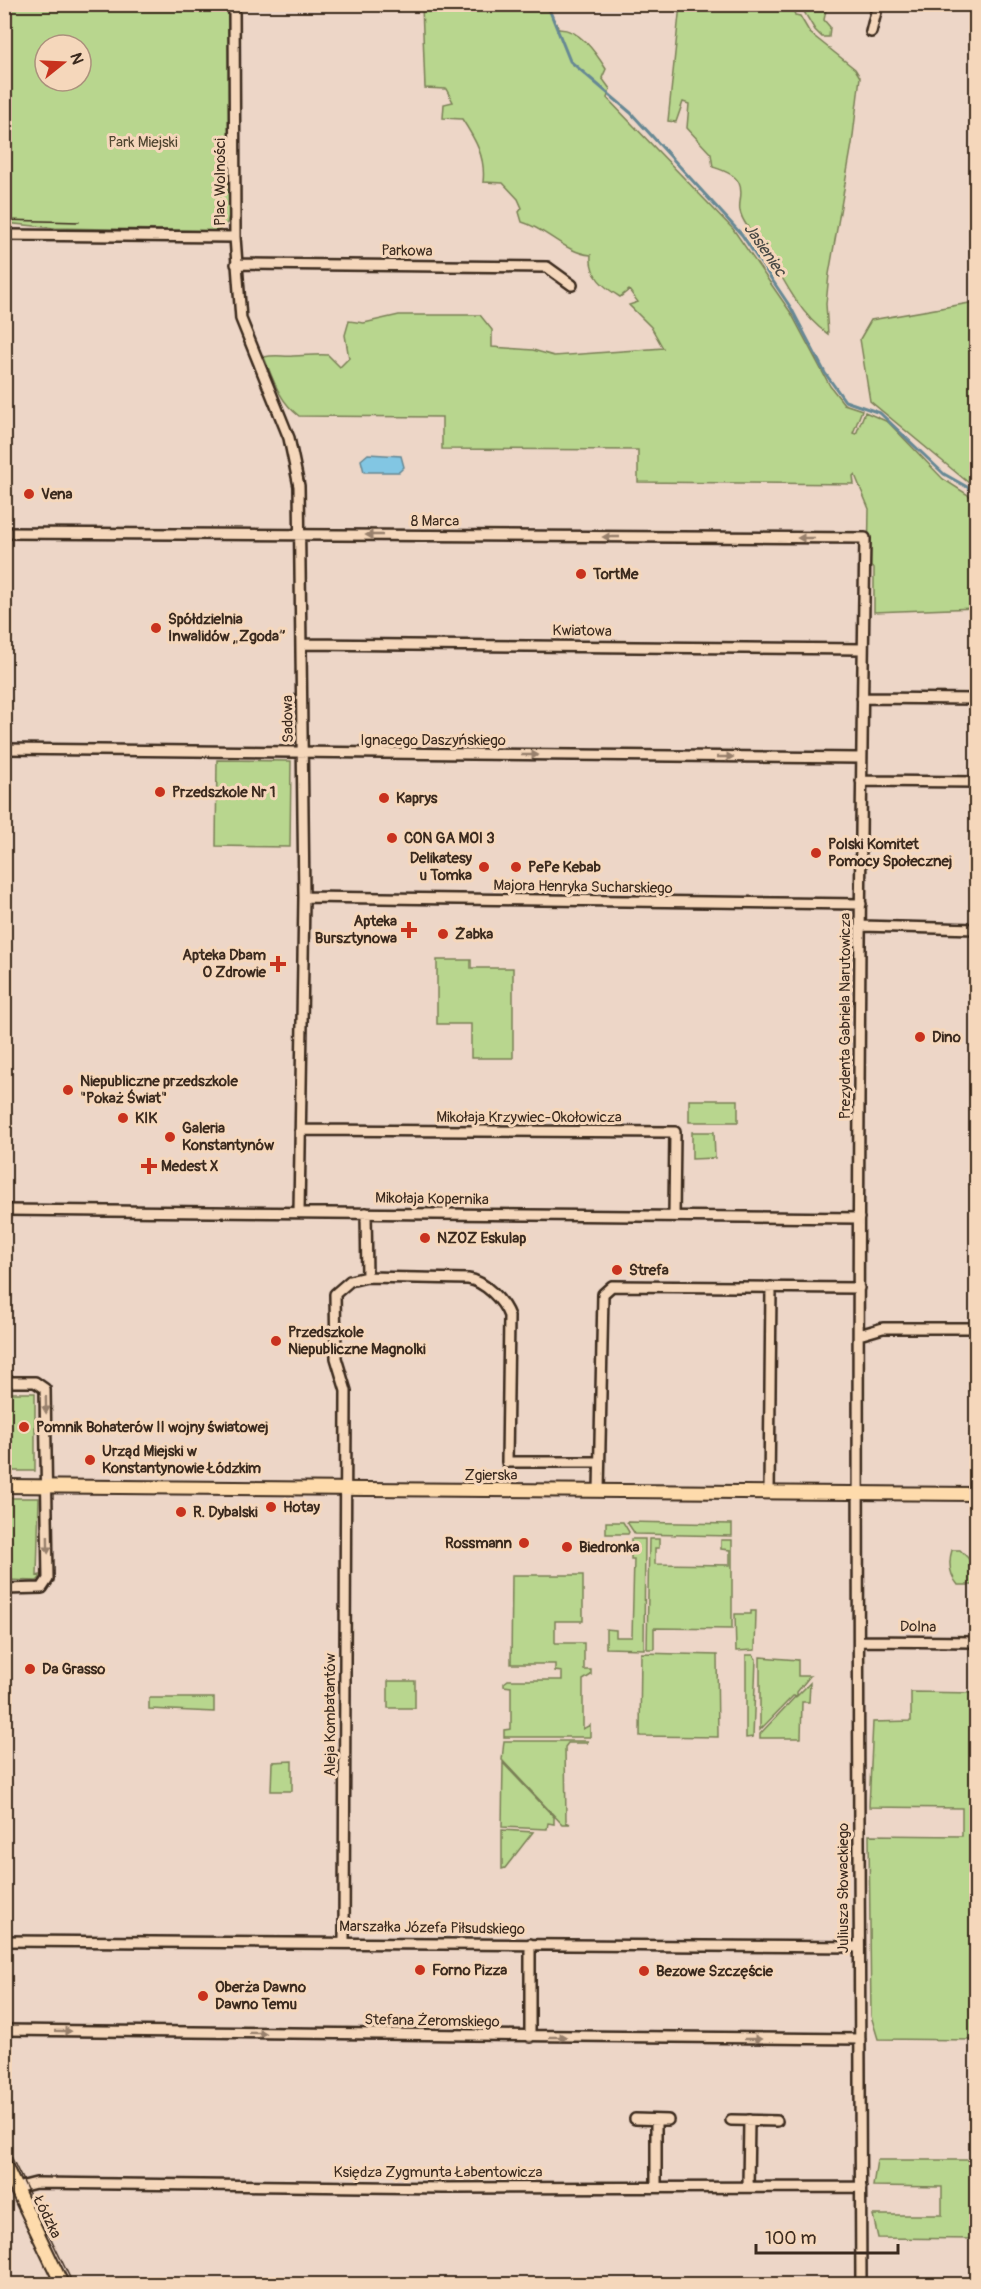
<svg xmlns="http://www.w3.org/2000/svg" width="981" height="2289" viewBox="0 0 981 2289" font-family="Pangolin,sans-serif">
<rect width="100%" height="100%" fill="#edd6c7"/>
<filter id="ink" filterUnits="userSpaceOnUse"><feTurbulence type="fractalNoise" baseFrequency=".0167" numOctaves="2"/><feDisplacementMap in="SourceGraphic" scale="12" xChannelSelector="R" yChannelSelector="G"/><feConvolveMatrix kernelMatrix="1 2 1 2 8 2 1 2 1" color-interpolation-filters="sRGB"/></filter>
<g filter="url(#ink)">
<path fill="#b8d68e" stroke="#7a8056" stroke-width="1.5" fill-rule="evenodd" d="M5,5H230V212L227,223L217,231L55,228L5,223ZM45,45H81V81H45Z
M422,5H546L559,29C580,29 596,53 606,69L602,78L610,89L607,98L733,229L791,313L830,386L844,404L862,410L853,433L856,434L865,412L888,422L943,479L976,500V608L874,612V568L868,567L869,509L855,475L853,476L854,484L638,482V450L442,449V417L299,416C279,401 273,379 264,357C277,354 283,357 293,356C305,356 316,354 328,355L340,367L349,358L345,335L349,321L364,323L399,315H480L492,330V347L533,350L554,356L663,348L651,327L629,305L638,302L629,290L620,297C604,287 589,276 591,255C565,253 547,229 522,222L519,212L522,208L518,199L503,183L483,182C486,157 475,139 462,119L443,118L444,104L453,102L446,89L425,88Z
M680,5H792L795,15L800,16L810,33L855,69L860,77L852,144L829,274L826,304L828,334C803,318 784,282 771,257C763,241 744,229 740,211C738,202 744,193 739,183C735,174 722,170 713,167L711,154L687,128L689,104L683,102L676,122L668,121Z
M800,5H827L824,20L830,27L829,37H822L815,30Z
M976,302V489L870,401L860,339L871,320Z
M217,760L291,761L290,847L216,846Z
M437,960H471V968H513V1058H471V1024H437Z
M689,1100H738V1122H689Z
M692,1132H714L715,1158L692,1159Z
M5,1393H35V1471H5Z
M5,1498H39L37,1576L40,1575V1578L37,1581L5,1580Z
M606,1522H623L629,1532L628,1534H606Z
M627,1522L732,1524V1536L635,1534Z
M631,1539H645L644,1647V1649L606,1648V1629L616,1630V1637H632L634,1559H631Z
M649,1539H659V1548H655V1564L730,1565V1550L721,1549V1540H732V1629L654,1628V1649H647Z
M952,1550H960L971,1561L976,1560V1585H958C949,1574 948,1563 952,1550Z
M512,1575H583V1621H555V1643H584V1670H591V1675L583,1680V1729L590,1725V1737H504V1730L511,1729V1687L504,1686V1683L508,1680H562V1672L555,1671V1664H511Z
M751,1611H756L755,1650L736,1651L735,1614H751Z
M641,1653L717,1655L718,1737L640,1736Z
M746,1655H753L756,1659L753,1737L746,1738Z
M760,1657L798,1660V1676H810L797,1692V1696L810,1683L809,1702H802L801,1738H760V1734L796,1696H793L760,1730Z
M388,1681H415V1708H388Z
M911,1692L975,1693L976,1888L970,1889L972,1901H976V2040L878,2039L871,2016L869,1835L962,1836V1808L869,1807L873,1722L911,1721Z
M149,1698H214V1712L149,1709Z
M504,1741H588L587,1743H568L565,1747L566,1822L570,1824H562L502,1760Z
M292,1761V1791H271L272,1762Z
M503,1763L554,1817V1824L548,1823L547,1829L502,1827Z
M502,1830L533,1832L505,1868L502,1869Z
M877,2160H976V2239L878,2238L873,2215H942V2187L873,2186Z"/>
<path fill="#82c6e3" stroke="#668894" stroke-width="1.5" d="M368,454L401,456L404,467L399,472H364L361,460Z"/>
<g fill="none" stroke-linecap="round" stroke-linejoin="round">
<path stroke="#668894" stroke-width="3" d="M547,4L570,61L631,113L742,235L791,308L825,373L845,401L880,413L944,474L976,492"/>
<defs>
<path id="minor" d="M871,32L878,4
M4,235L235,237L234,4
M235,237L241,319L289,438L299,486L304,897L299,1212
M236,264L547,267L572,285
M4,533L865,538C855,1120 858,1702 861,2284
M302,644L863,649
M862,698L976,699
M4,749L861,758
M861,781L976,782
M304,897L861,904
M861,926L976,929
M300,1130L675,1132L674,1216
M4,1210L859,1218
M367,1277L468,1279C484,1281 503,1300 509,1316L507,1462H599
M859,1335L883,1328H976
M4,1382H35L45,1389L48,1579L42,1588L4,1589
M599,1491L603,1294L612,1286L859,1288
M769,1492L771,1287
M859,1641L976,1642
M4,1941L858,1947
M344,1942L346,1391L336,1358L335,1294L350,1281L367,1277L366,1213
M530,1944V2037
M4,2030L860,2039
M635,2119L668,2120
M731,2120L777,2121
M656,2187V2120
M748,2187L749,2120
M16,2188L36,2183L443,2188L861,2187"/>
<path id="major" d="M4,1486L976,1494
M4,2163L62,2284"/>
</defs>
<use href="#minor" stroke="#3b2a1e" stroke-width="14"/>
<use href="#major" stroke="#3b2a1e" stroke-width="16"/>
<use href="#minor" stroke="#f5d7bb" stroke-width="9"/>
<use href="#major" stroke="#fedbac" stroke-width="12"/>
<path stroke="#3b2a1e" stroke-width="1.5" d="M4,220L79,222
M4,2142L73,2284"/>
</g>
<defs><path id="oneway-solid" d="M-6-.8H1V-3.2L6.5 0L1 3.2V.8H-6Z" transform="scale(1.5)"/></defs>
<g fill="#98806c">
<use href="#oneway-solid" transform="translate(374 535) rotate(-180)"/>
<use href="#oneway-solid" transform="translate(611 537) rotate(-180)"/>
<use href="#oneway-solid" transform="translate(806 538) rotate(-180)"/>
<use href="#oneway-solid" transform="translate(530 755)"/>
<use href="#oneway-solid" transform="translate(725 757)"/>
<use href="#oneway-solid" transform="translate(46 1405) rotate(89)"/>
<use href="#oneway-solid" transform="translate(48 1545) rotate(89)"/>
<use href="#oneway-solid" transform="translate(63 2031) rotate(1)"/>
<use href="#oneway-solid" transform="translate(258 2033) rotate(1)"/>
<use href="#oneway-solid" transform="translate(558 2037)"/>
<use href="#oneway-solid" transform="translate(753 2039)"/>
</g>
</g>
<g fill="#c8321e" stroke="#f5d7bb" stroke-width="2">
<circle cx="29" cy="494" r="6"/>
<circle cx="581" cy="574" r="6"/>
<circle cx="156" cy="628" r="6"/>
<circle cx="160" cy="792" r="6"/>
<circle cx="384" cy="798" r="6"/>
<circle cx="392" cy="838" r="6"/>
<circle cx="816" cy="853" r="6"/>
<circle cx="484" cy="867" r="6"/>
<circle cx="516" cy="867" r="6"/>
<path d="M406 921h6v6h6v6h-6v6h-6v-6h-6v-6h6z"/>
<circle cx="443" cy="934" r="6"/>
<path d="M275 955h6v6h6v6h-6v6h-6v-6h-6v-6h6z"/>
<circle cx="920" cy="1037" r="6"/>
<circle cx="68" cy="1090" r="6"/>
<circle cx="123" cy="1118" r="6"/>
<circle cx="170" cy="1137" r="6"/>
<path d="M146 1157h6v6h6v6h-6v6h-6v-6h-6v-6h6z"/>
<circle cx="425" cy="1238" r="6"/>
<circle cx="617" cy="1270" r="6"/>
<circle cx="276" cy="1341" r="6"/>
<circle cx="24" cy="1427" r="6"/>
<circle cx="90" cy="1460" r="6"/>
<circle cx="271" cy="1507" r="6"/>
<circle cx="181" cy="1512" r="6"/>
<circle cx="524" cy="1543" r="6"/>
<circle cx="567" cy="1547" r="6"/>
<circle cx="30" cy="1669" r="6"/>
<circle cx="420" cy="1970" r="6"/>
<circle cx="644" cy="1971" r="6"/>
<circle cx="203" cy="1996" r="6"/>
</g>
<g text-anchor="middle" dominant-baseline="central" stroke-width="6" stroke-linejoin="round" paint-order="stroke">
<g font-size="15" fill="#4e442f" stroke="#f5d7bb">
<text x="143" y="142">Park Miejski</text>
</g>
<g font-size="15" fill="#3b2a1e" stroke="#f5d7bb">
<text transform="translate(220 182) rotate(-90)">Plac Wolności</text>
<text transform="translate(407 251) rotate(1)">Parkowa</text>
<text x="435" y="521">8 Marca</text>
<text transform="translate(582 631) rotate(1)">Kwiatowa</text>
<text transform="translate(288 719) rotate(-91)">Sadowa</text>
<text x="433" y="740">Ignacego Daszyńskiego</text>
<text transform="translate(583 887) rotate(1)">Majora Henryka Sucharskiego</text>
<text transform="translate(845 1016) rotate(-90)">Prezydenta Gabriela Narutowicza</text>
<text x="529" y="1117">Mikołaja Krzywiec-Okołowicza</text>
<text transform="translate(432 1199) rotate(1)">Mikołaja Kopernika</text>
<text x="491" y="1475">Zgierska</text>
<text transform="translate(918 1627) rotate(1)">Dolna</text>
<text transform="translate(330 1715) rotate(-90)">Aleja Kombatantów</text>
<text transform="translate(843 1888) rotate(-90)">Juliusza Słowackiego</text>
<text transform="translate(432 1928) rotate(1)">Marszałka Józefa Piłsudskiego</text>
<text transform="translate(432 2021) rotate(1)">Stefana Żeromskiego</text>
<text x="438" y="2172">Księdza Zygmunta Łabentowicza</text>
<text transform="translate(47 2217) rotate(64)">Łódzka</text>
</g>
<g font-size="15" font-weight="bold" fill="#3b2a1e" stroke="#f5d7bb" text-anchor="start">
<text x="41" y="494">Vena</text>
<text x="593" y="574">TortMe</text>
<text x="168" y="619">Spółdzielnia<tspan x="168" dy="17">Inwalidów „Zgoda”</tspan></text>
<text x="172" y="792">Przedszkole Nr 1</text>
<text x="396" y="798">Kaprys</text>
<text x="404" y="838">CON GA MOI 3</text>
<text x="828" y="844">Polski Komitet<tspan x="828" dy="17">Pomocy Społecznej</tspan></text>
<text x="472" y="858" text-anchor="end">Delikatesy<tspan x="472" dy="17">u Tomka</tspan></text>
<text x="528" y="867">PePe Kebab</text>
<text x="397" y="921" text-anchor="end">Apteka<tspan x="397" dy="17">Bursztynowa</tspan></text>
<text x="455" y="934">Żabka</text>
<text x="266" y="955" text-anchor="end">Apteka Dbam<tspan x="266" dy="17">O Zdrowie</tspan></text>
<text x="932" y="1037">Dino</text>
<text x="80" y="1081">Niepubliczne przedszkole<tspan x="80" dy="17">"Pokaż Świat"</tspan></text>
<text x="135" y="1118">KIK</text>
<text x="182" y="1128">Galeria<tspan x="182" dy="17">Konstantynów</tspan></text>
<text x="161" y="1166">Medest X</text>
<text x="437" y="1238">NZOZ Eskulap</text>
<text x="629" y="1270">Strefa</text>
<text x="288" y="1332">Przedszkole<tspan x="288" dy="17">Niepubliczne Magnolki</tspan></text>
<text x="36" y="1427">Pomnik Bohaterów II wojny światowej</text>
<text x="102" y="1451">Urząd Miejski w<tspan x="102" dy="17">Konstantynowie Łódzkim</tspan></text>
<text x="283" y="1507">Hotay</text>
<text x="193" y="1512">R. Dybalski</text>
<text x="512" y="1543" text-anchor="end">Rossmann</text>
<text x="579" y="1547">Biedronka</text>
<text x="42" y="1669">Da Grasso</text>
<text x="432" y="1970">Forno Pizza</text>
<text x="656" y="1971">Bezowe Szczęście</text>
<text x="215" y="1987">Oberża Dawno<tspan x="215" dy="17">Dawno Temu</tspan></text>
</g>
<g font-size="16" font-style="italic" fill="#494945" stroke="#f5d7bb">
<text transform="translate(765 250) rotate(55)">Jasieniec</text>
</g>
</g>
<rect width="981" height="2289" fill="none" stroke="#f5d7bb" stroke-width="24"/>
<rect x="12" y="12" width="957" height="2265" fill="none" stroke="#3b2a1e" stroke-width="2" filter="url(#ink)"/>
<g transform="translate(63 63) rotate(72)"><circle r="28" fill="#f5d7bb" stroke="#ab927c" stroke-width="1.5"/>
<path d="M0-4.5L10 22L0 15L-10 22Z" fill="#c8321e"/>
<text y="-9" font-size="16" font-weight="bold" text-anchor="middle" fill="#3b2a1e">N</text>
</g>
<path d="M756 2244v9h142v-9" fill="none" stroke="#3b2a1e" stroke-width="3"/>
<text x="765" y="2244" font-size="18" fill="#3b2a1e" stroke="#f5d7bb" stroke-width="4.5" paint-order="stroke">100 m</text>
</svg>
